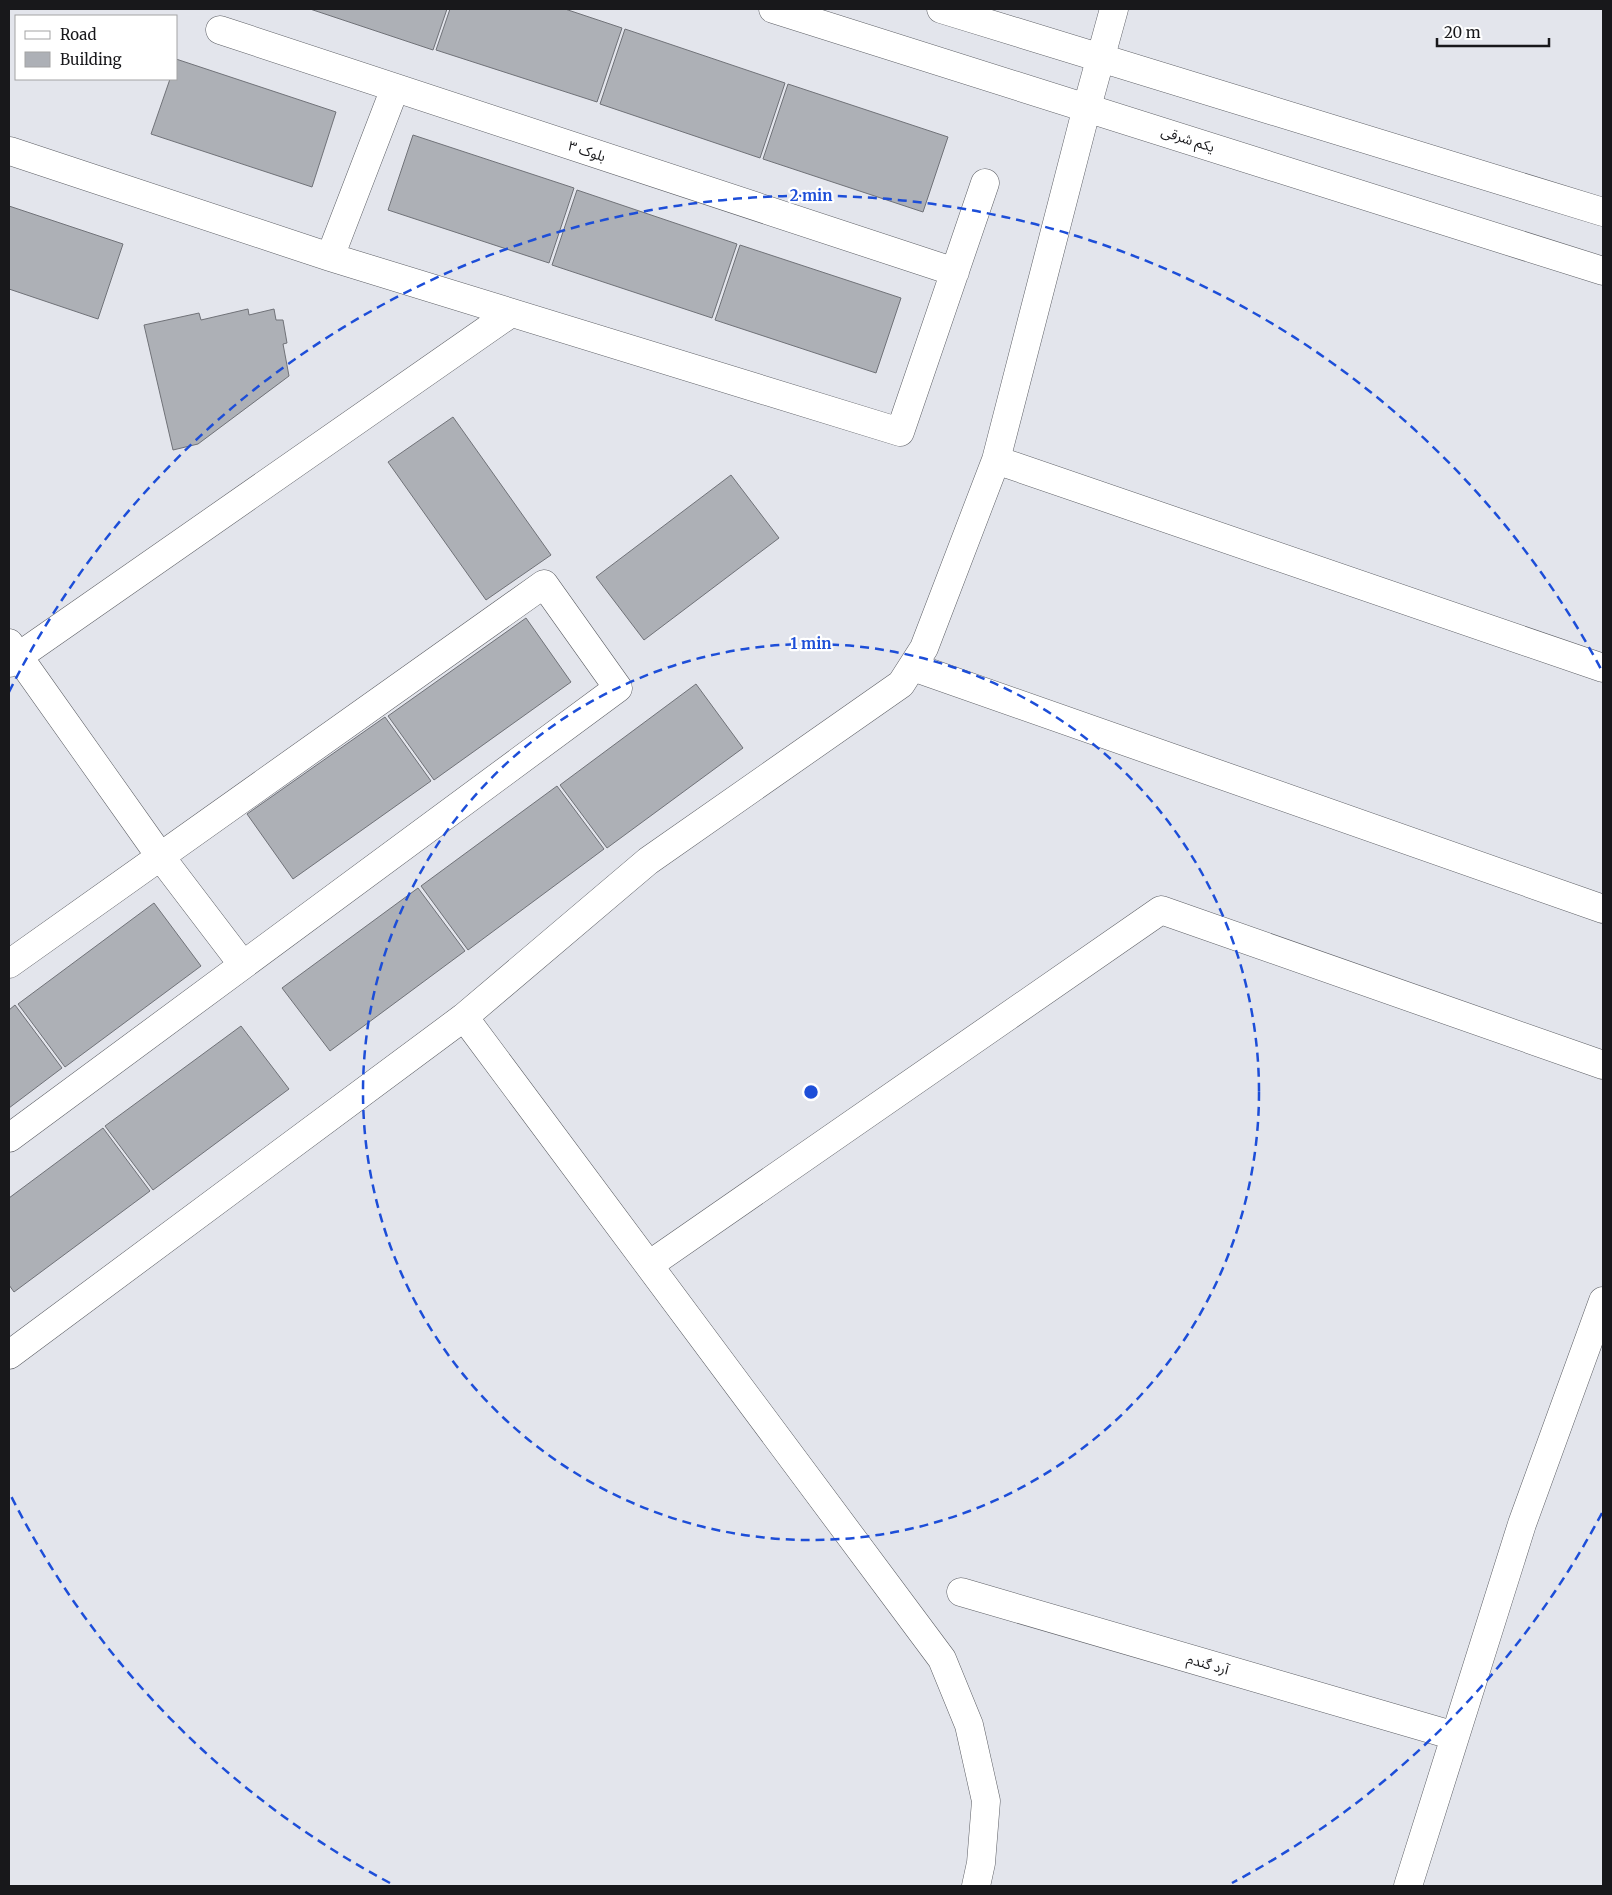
<svg xmlns="http://www.w3.org/2000/svg" width="1612" height="1895" viewBox="0 0 1612 1895" font-family="Merriweather,'Noto Sans Arabic',serif">
<rect width="100%" height="100%" fill="#e3e5ec"/>
<path fill="#adb0b6" stroke="#707278" d="M310,9H447L433,50Z
M450,9H565L622,28L597,102L436,50Z
M625,29L785,83L760,158L600,104Z
M176,59L336,112L312,187L151,134L170,79H176Z
M788,84L948,137L923,212L763,159Z
M413,135L574,188L549,263L388,210Z
M577,190L737,244L712,318L552,265Z
M9,206L123,244L98,319L9,289Z
M740,245L901,298L876,373L715,320Z
M248,309L249,315L274,309L276,320H283L287,343L283,344L289,376L198,444L173,450L144,325L199,313L201,320Z
M453,417L551,555L486,600L388,462Z
M731,475L779,538L644,640L596,577Z
M526,618L571,682L434,780L388,716Z
M696,684L743,748L607,848L560,785Z
M385,717L431,781L293,879L247,814Z
M557,786L604,849L468,950L421,886Z
M418,888L465,951L330,1051L282,988Z
M154,903L201,966L65,1067L18,1004Z
M15,1005L62,1068L9,1108V1010Z
M241,1026L289,1089L153,1190L105,1126Z
M103,1128L150,1191L14,1292L9,1285V1198Z"/>
<g fill="none" stroke-linecap="round" stroke-linejoin="round">
<defs>
<path id="minor" d="M773,9L1603,271
M941,9L1603,212
M1114,9L1087,107L996,460L1603,668
M220,30L955,272
M10,151L330,257L900,432L985,183
M330,257L395,88
M9,643L160,856L243,965
M9,663L511,313
M913,667L1603,909
M9,964L544,584L618,688L9,1138
M649,1265L1161,910L1603,1065
M9,1355L464,1017
M961,1592L1455,1736
M976,1886L981,1863L986,1801L969,1725L942,1659L464,1017L648,861L901,684L924,648L996,460
M1408,1886L1522,1524L1603,1301"/>
</defs>
<use href="#minor" stroke="#5c5e64" stroke-width="29"/>
<use href="#minor" stroke="#fff" stroke-width="28"/>
</g>
<g fill="none" stroke="#1d4ed8" stroke-width="2.5" stroke-dasharray="9 6">
<circle cx="811" cy="1092" r="448"/>
<path d="M1602 1513A896 896 0 0 1 1232 1883M390 1883A896 896 0 0 1 9 1492M9 692A896 896 0 0 1 1602 671"/>
</g>
<g text-anchor="middle" dominant-baseline="central" stroke-width="4.5" stroke-linejoin="round" paint-order="stroke">
<g font-size="14" fill="#18181b" stroke="#fff">
<text transform="translate(1188 139) rotate(18)">یکم شرقی</text>
<text transform="translate(587 151) rotate(18)">بلوک ۳</text>
<text transform="translate(1208 1664) rotate(16)">آرد گندم</text>
</g>
</g>
<circle cx="811" cy="1092" r="8" fill="#1d4ed8" stroke="#fff" stroke-width="2.5"/>
<g font-size="15" text-anchor="middle" font-weight="bold" fill="#1d4ed8" stroke="#fff" stroke-width="4.5" stroke-linejoin="round" paint-order="stroke">
<text x="811" y="201">2 min</text>
<text x="811" y="649">1 min</text>
</g>
<rect width="1612" height="1895" fill="none" stroke="#18181b" stroke-width="20"/>
<rect x="15" y="15" width="162" height="65" fill="#ffffff" stroke="#a3a3a4"/>
<rect x="25" y="31" width="25" height="8" fill="#ffffff" stroke="#a3a3a4"/>
<text x="60" y="40" font-size="15" fill="#18181b">Road</text>
<rect x="25" y="52" width="25" height="15" fill="#adb0b6" stroke="#a3a3a4"/>
<text x="60" y="65" font-size="15" fill="#18181b">Building</text>
<path d="M1437 38v8h112v-8" fill="none" stroke="#18181b" stroke-width="2.5"/>
<text x="1444" y="38" font-size="15" fill="#18181b" stroke="#ffffff" stroke-width="4" paint-order="stroke">20 m</text>
</svg>
